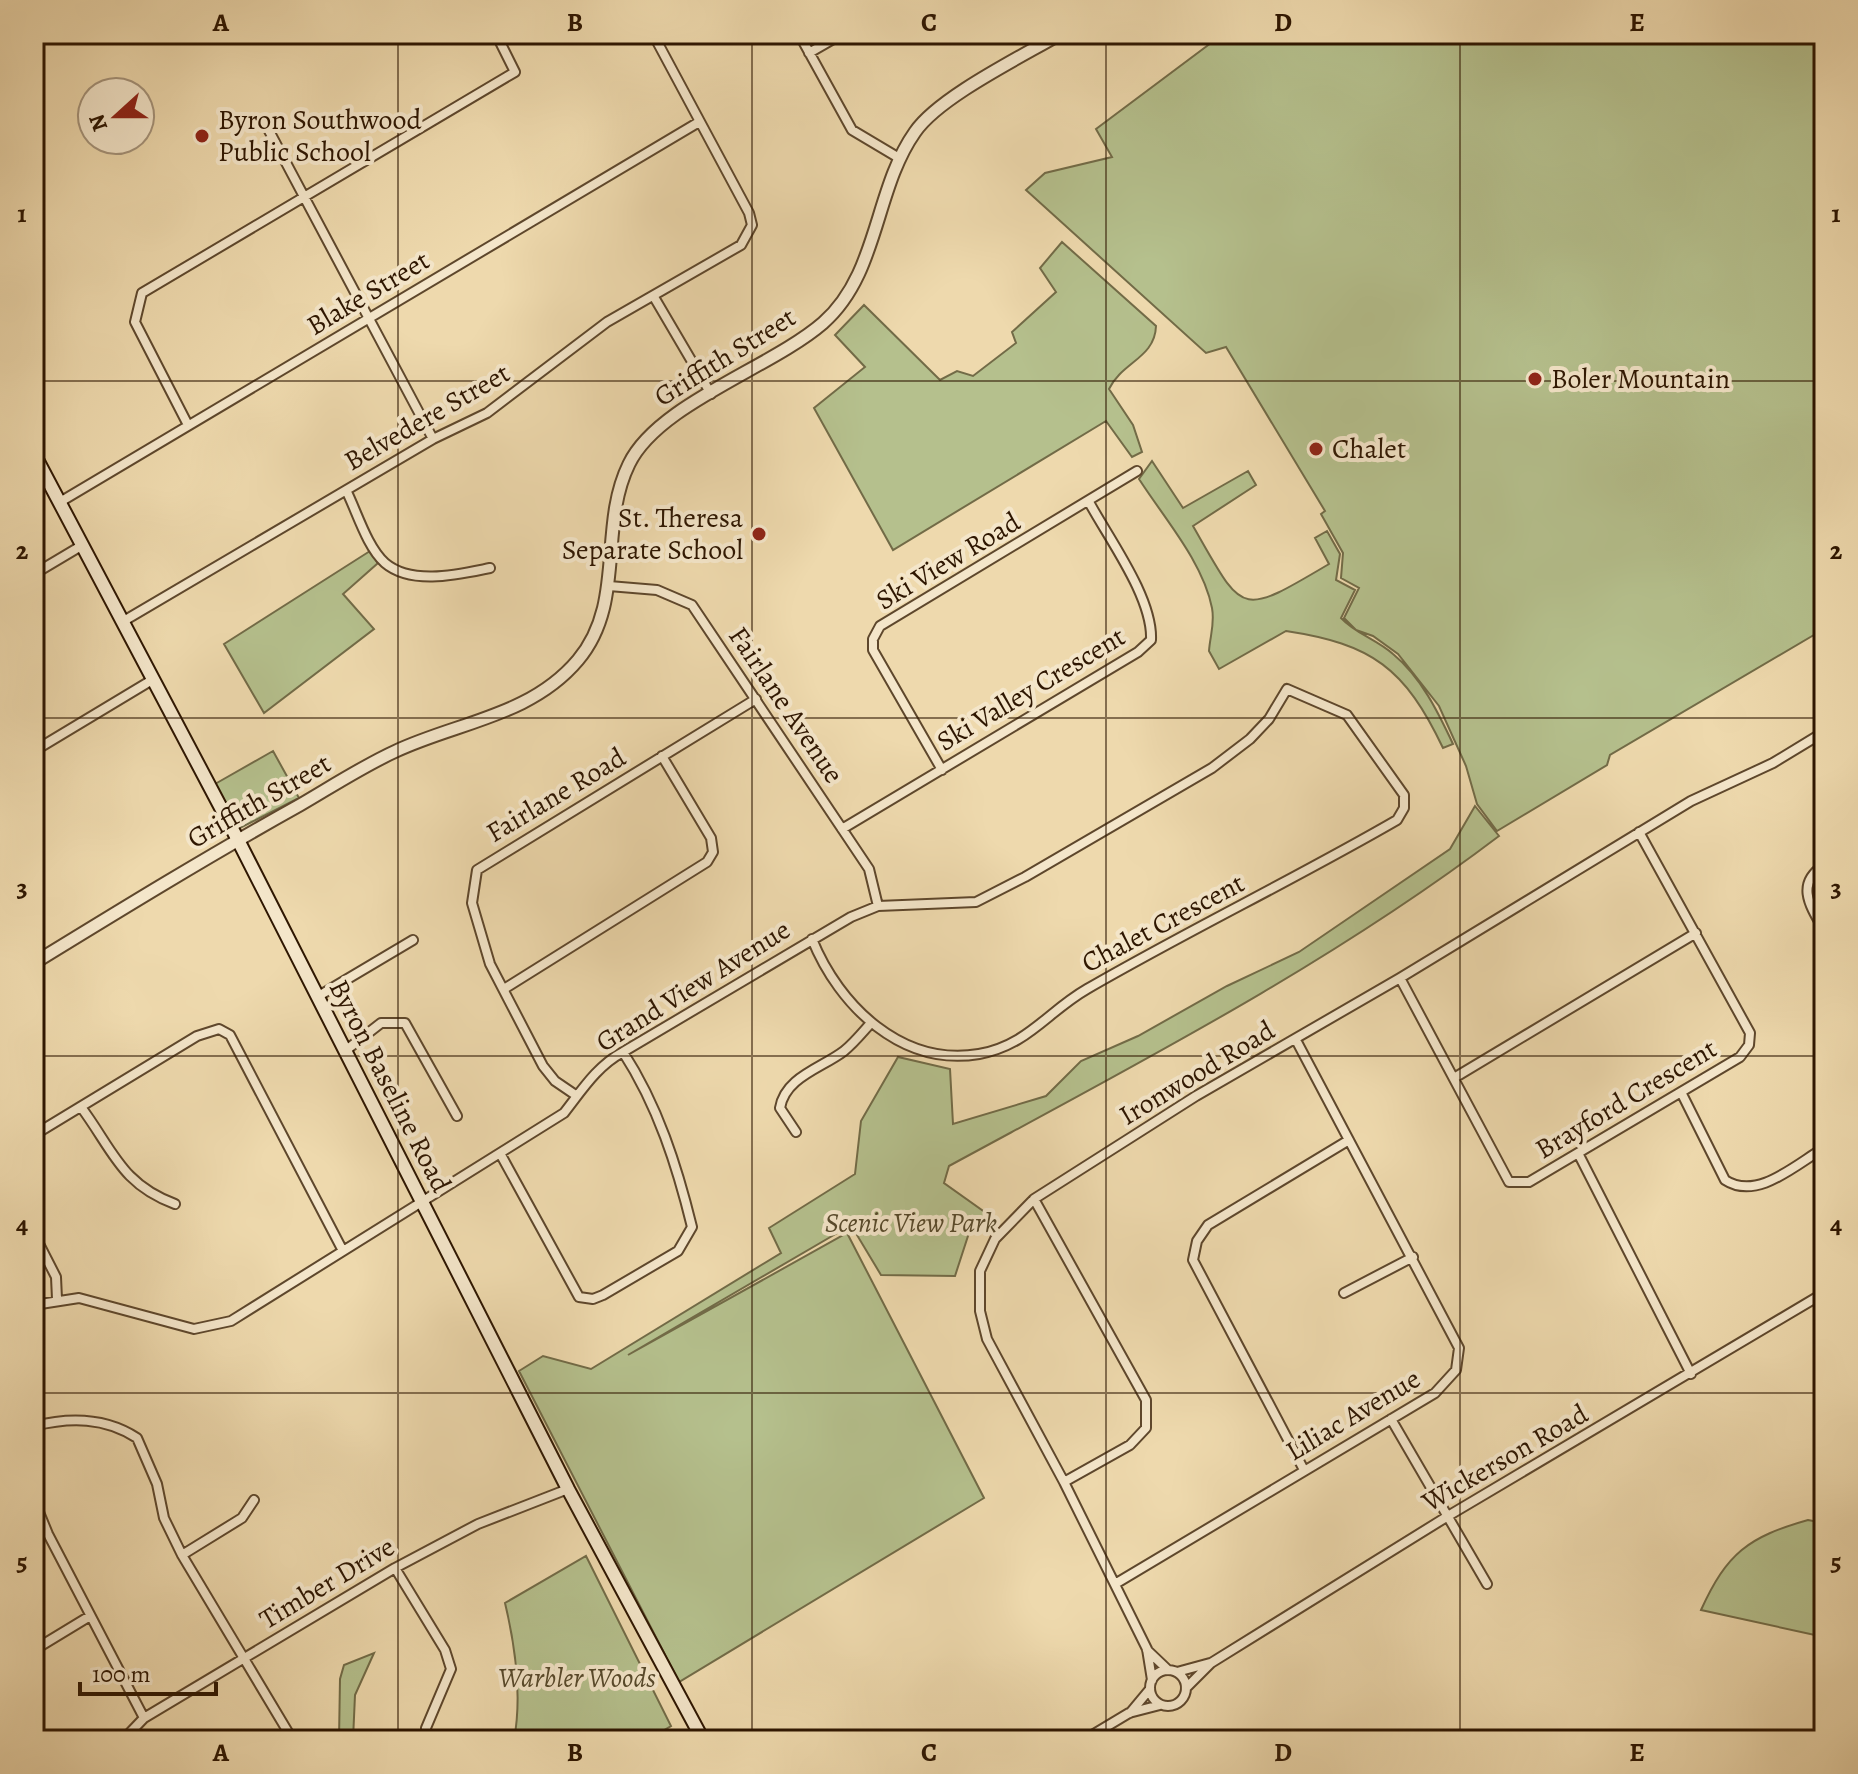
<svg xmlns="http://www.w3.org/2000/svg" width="1858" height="1774" viewBox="0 0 1858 1774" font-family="Alegreya,serif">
<rect width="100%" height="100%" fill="#eed9ad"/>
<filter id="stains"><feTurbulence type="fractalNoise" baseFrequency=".0025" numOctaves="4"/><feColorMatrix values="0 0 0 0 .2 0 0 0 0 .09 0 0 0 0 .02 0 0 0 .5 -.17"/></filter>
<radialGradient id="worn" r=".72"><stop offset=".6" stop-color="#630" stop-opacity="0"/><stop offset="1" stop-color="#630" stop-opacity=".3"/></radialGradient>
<path fill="#b5c08d" stroke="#726b47" stroke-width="2" d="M1223,34H1824V629L1610,755L1607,765L1497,831L1477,804L1466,766L1439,706L1398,654L1373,636L1356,630L1344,618L1359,588L1341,578L1343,553L1321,514L1325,511L1226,347L1206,353L1026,190L1045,173L1112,157L1096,129Z
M1062,242L1156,326C1155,358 1122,362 1109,389L1133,425L1142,452L1132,457L1106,421L893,550L814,408L865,367L835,335L864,305L940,380L957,371L973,376L1016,343L1012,332L1056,292L1040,268Z
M1152,461L1183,508L1248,471L1256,485L1193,526C1244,615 1238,618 1329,564L1315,538L1327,531L1340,554L1336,580L1355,590L1341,618C1356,634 1376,639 1393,654C1421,677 1438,712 1453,744L1443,748C1405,668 1372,644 1286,631L1219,669L1209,651C1210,636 1215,624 1212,608C1203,562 1164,518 1139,479Z
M370,551L378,563L343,594L374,629L264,713L224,644Z
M273,751L299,798L240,828L215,784Z
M1475,806L1499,836C1329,965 1137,1064 949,1166L944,1183L986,1213L968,1236L955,1276L881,1275L851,1225L628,1355L847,1233L984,1498L679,1682L519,1371L543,1356L591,1369L781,1253L769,1228L855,1174L861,1121L898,1057L950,1069L953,1124L1046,1096L1081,1061L1138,1036L1227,986L1299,952L1450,849Z
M1808,1520L1824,1523V1637L1701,1610C1727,1553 1748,1537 1808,1520Z
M586,1556L671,1726L647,1740H514C522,1697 515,1645 505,1603Z
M374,1653L355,1695L353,1740H339L340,1679L344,1665Z"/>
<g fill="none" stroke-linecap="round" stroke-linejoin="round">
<defs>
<path id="minor" d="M799,34L852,130L899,158
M809,53L842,34
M267,127L433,439
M654,297L711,394
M188,425L135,322L142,293L515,72L496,34
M346,490C357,512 367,547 385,563C412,586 460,574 490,568
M60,502L699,122
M34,574L81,546
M609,586L657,590L692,605L869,869L878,906
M122,622L433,439L487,413L607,322L741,245L752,225L749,213L653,34
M34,751L152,680
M942,770L873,650V639L880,626L1137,471
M842,829L1138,652L1151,640C1153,598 1109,539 1089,502
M1824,865C1795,884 1810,906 1824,930
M1400,978L1509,1182H1529L1740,1057L1749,1045L1750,1033L1639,832
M504,989L707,862L713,852L711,838L662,756
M317,997L413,940
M345,1051L381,1023H405L457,1116
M1454,1078L1696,933
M1681,1092L1725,1180C1757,1201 1795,1165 1824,1148
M577,1096L555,1081L543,1066L490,964L472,903L477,870L756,699
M81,1107C113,1150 121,1184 175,1204
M796,1132L780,1108C785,1077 822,1068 844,1051C854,1043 862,1033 870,1024
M34,1135L197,1036L219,1029L230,1035L343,1251
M1578,1153L1691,1374
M501,1155L579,1297L593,1299L603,1295L678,1251L692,1227C677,1166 658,1106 623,1052
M1034,1199L1146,1400V1428L1130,1445L1064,1482
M34,1234L56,1277L57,1299
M1344,1293L1413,1257
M34,1305L79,1298L194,1329L231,1321L564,1113C582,1090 597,1066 623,1052L851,917L878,906L976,902L1025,877L1212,768L1250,739L1269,719L1287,689L1347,715L1404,795V808L1397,820C1295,879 1189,930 1087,989C1047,1012 1028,1045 979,1054C902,1067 839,1006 812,939
M1391,1419L1487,1584
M34,1426C70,1417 105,1417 137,1438L157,1484L164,1518L182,1555L288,1732V1740
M1304,1470L1193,1260L1197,1241L1208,1225L1349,1140
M34,1500L48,1534L144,1718
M182,1555L242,1518L254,1500
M395,1568L445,1650L451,1669L426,1728
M1115,1584L1435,1393L1456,1370L1459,1348L1296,1040
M34,1650L90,1616
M1147,1650L1168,1670
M1150 1688a18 18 0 1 1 36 0a18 18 0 1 1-36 0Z
M1177,1672L1210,1663
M1152,1680L1147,1649L1064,1482L987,1339L980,1311V1271L995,1239L1034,1199L1196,1096L1400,978L1691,801L1773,763L1824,732
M1186,1688L1211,1663L1448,1516L1824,1293
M1130,1713L1150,1689
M123,1740L144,1718L395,1568L478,1524L568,1489
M1084,1740L1129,1713L1160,1705"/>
<path id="tertiary" d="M34,963C122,909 210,855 300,805C331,787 363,766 396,751C458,722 531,716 578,660C626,603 598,527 629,464C658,404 771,368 823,323C879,274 874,190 915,132C939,97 1021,57 1060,34"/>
<path id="secondary" d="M34,454L238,840L568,1489L703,1740"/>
</defs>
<use href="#minor" stroke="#5e472c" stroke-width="12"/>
<use href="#tertiary" stroke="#5e472c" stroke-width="15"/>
<use href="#secondary" stroke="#2e1601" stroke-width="16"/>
<use href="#minor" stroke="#f4e6ca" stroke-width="8"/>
<use href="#tertiary" stroke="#f4e6ca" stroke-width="11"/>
<use href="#secondary" stroke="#f4e6ca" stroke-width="12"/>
</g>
<path fill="none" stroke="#2e1601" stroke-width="2" stroke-opacity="0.55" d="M398,34V1740M752,34V1740M1106,34V1740M1460,34V1740M34,381H1824M34,718H1824M34,1056H1824M34,1393H1824"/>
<g fill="#8f2418" stroke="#f4e6ca" stroke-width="3">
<circle cx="202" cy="136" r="8"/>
<circle cx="1535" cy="379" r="8"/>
<circle cx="1316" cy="449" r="8"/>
<circle cx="759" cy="534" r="8"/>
</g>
<g text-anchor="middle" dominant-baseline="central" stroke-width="8" stroke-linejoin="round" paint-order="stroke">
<g font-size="28" fill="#2e1601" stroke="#f4e6ca" text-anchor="start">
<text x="218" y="120">Byron Southwood<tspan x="218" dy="32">Public School</tspan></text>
<text x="1551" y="379">Boler Mountain</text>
<text x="1332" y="449">Chalet</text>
<text x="743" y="518" text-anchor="end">St. Theresa<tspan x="743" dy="32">Separate School</tspan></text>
</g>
<g font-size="28" fill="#2e1601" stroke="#f4e6ca">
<text transform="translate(368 293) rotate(-31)">Blake Street</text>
<text transform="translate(725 357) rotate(-32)">Griffith Street</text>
<text transform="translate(427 417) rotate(-30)">Belvedere Street</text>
<text transform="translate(948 561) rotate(-31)">Ski View Road</text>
<text transform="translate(1031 689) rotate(-31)">Ski Valley Crescent</text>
<text transform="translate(786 705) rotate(56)">Fairlane Avenue</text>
<text transform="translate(556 795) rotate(-31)">Fairlane Road</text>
<text transform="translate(259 801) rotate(-30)">Griffith Street</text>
<text transform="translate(1163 923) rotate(-28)">Chalet Crescent</text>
<text transform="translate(693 986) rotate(-32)">Grand View Avenue</text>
<text transform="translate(1197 1073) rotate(-31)">Ironwood Road</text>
<text transform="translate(390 1086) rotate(63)">Byron Baseline Road</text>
<text transform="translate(1626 1099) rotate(-31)">Brayford Crescent</text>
<text transform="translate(1353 1415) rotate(-31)">Liliac Avenue</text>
<text transform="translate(1505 1458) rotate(-30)">Wickerson Road</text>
<text transform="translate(327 1583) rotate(-31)">Timber Drive</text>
</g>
<g font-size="28" font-style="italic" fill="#56492b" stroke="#f4e6ca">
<text x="911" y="1223">Scenic View Park</text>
<text x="577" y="1678">Warbler Woods</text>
</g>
</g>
<rect width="1858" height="1774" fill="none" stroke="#eed9ad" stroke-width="88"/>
<g transform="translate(116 116) rotate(249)"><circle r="38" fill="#f4e6ca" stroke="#a5937a" stroke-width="2"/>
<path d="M0-6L14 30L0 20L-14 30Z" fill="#8f2418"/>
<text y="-12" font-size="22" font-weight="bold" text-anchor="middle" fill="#2e1601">N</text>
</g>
<path d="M80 1682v12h136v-12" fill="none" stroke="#2e1601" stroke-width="4"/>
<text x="92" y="1682" font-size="24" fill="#2e1601" stroke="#f4e6ca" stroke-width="6" paint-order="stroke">100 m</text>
<rect x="44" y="44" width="1770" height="1686" fill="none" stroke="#2e1601" stroke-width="3"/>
<g font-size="26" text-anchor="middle" font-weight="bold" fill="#2e1601">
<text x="221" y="31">A</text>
<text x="575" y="31">B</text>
<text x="929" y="31">C</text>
<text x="1283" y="31">D</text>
<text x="1637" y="31">E</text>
<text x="22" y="222">1</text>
<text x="1836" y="222">1</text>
<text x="22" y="559">2</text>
<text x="1836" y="559">2</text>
<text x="22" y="896">3</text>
<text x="1836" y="896">3</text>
<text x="22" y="1233">4</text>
<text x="1836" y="1233">4</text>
<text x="22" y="1570">5</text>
<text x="1836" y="1570">5</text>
<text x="221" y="1761">A</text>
<text x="575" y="1761">B</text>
<text x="929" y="1761">C</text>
<text x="1283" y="1761">D</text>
<text x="1637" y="1761">E</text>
</g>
<rect width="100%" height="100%" filter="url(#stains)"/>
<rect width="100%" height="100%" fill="url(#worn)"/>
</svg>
